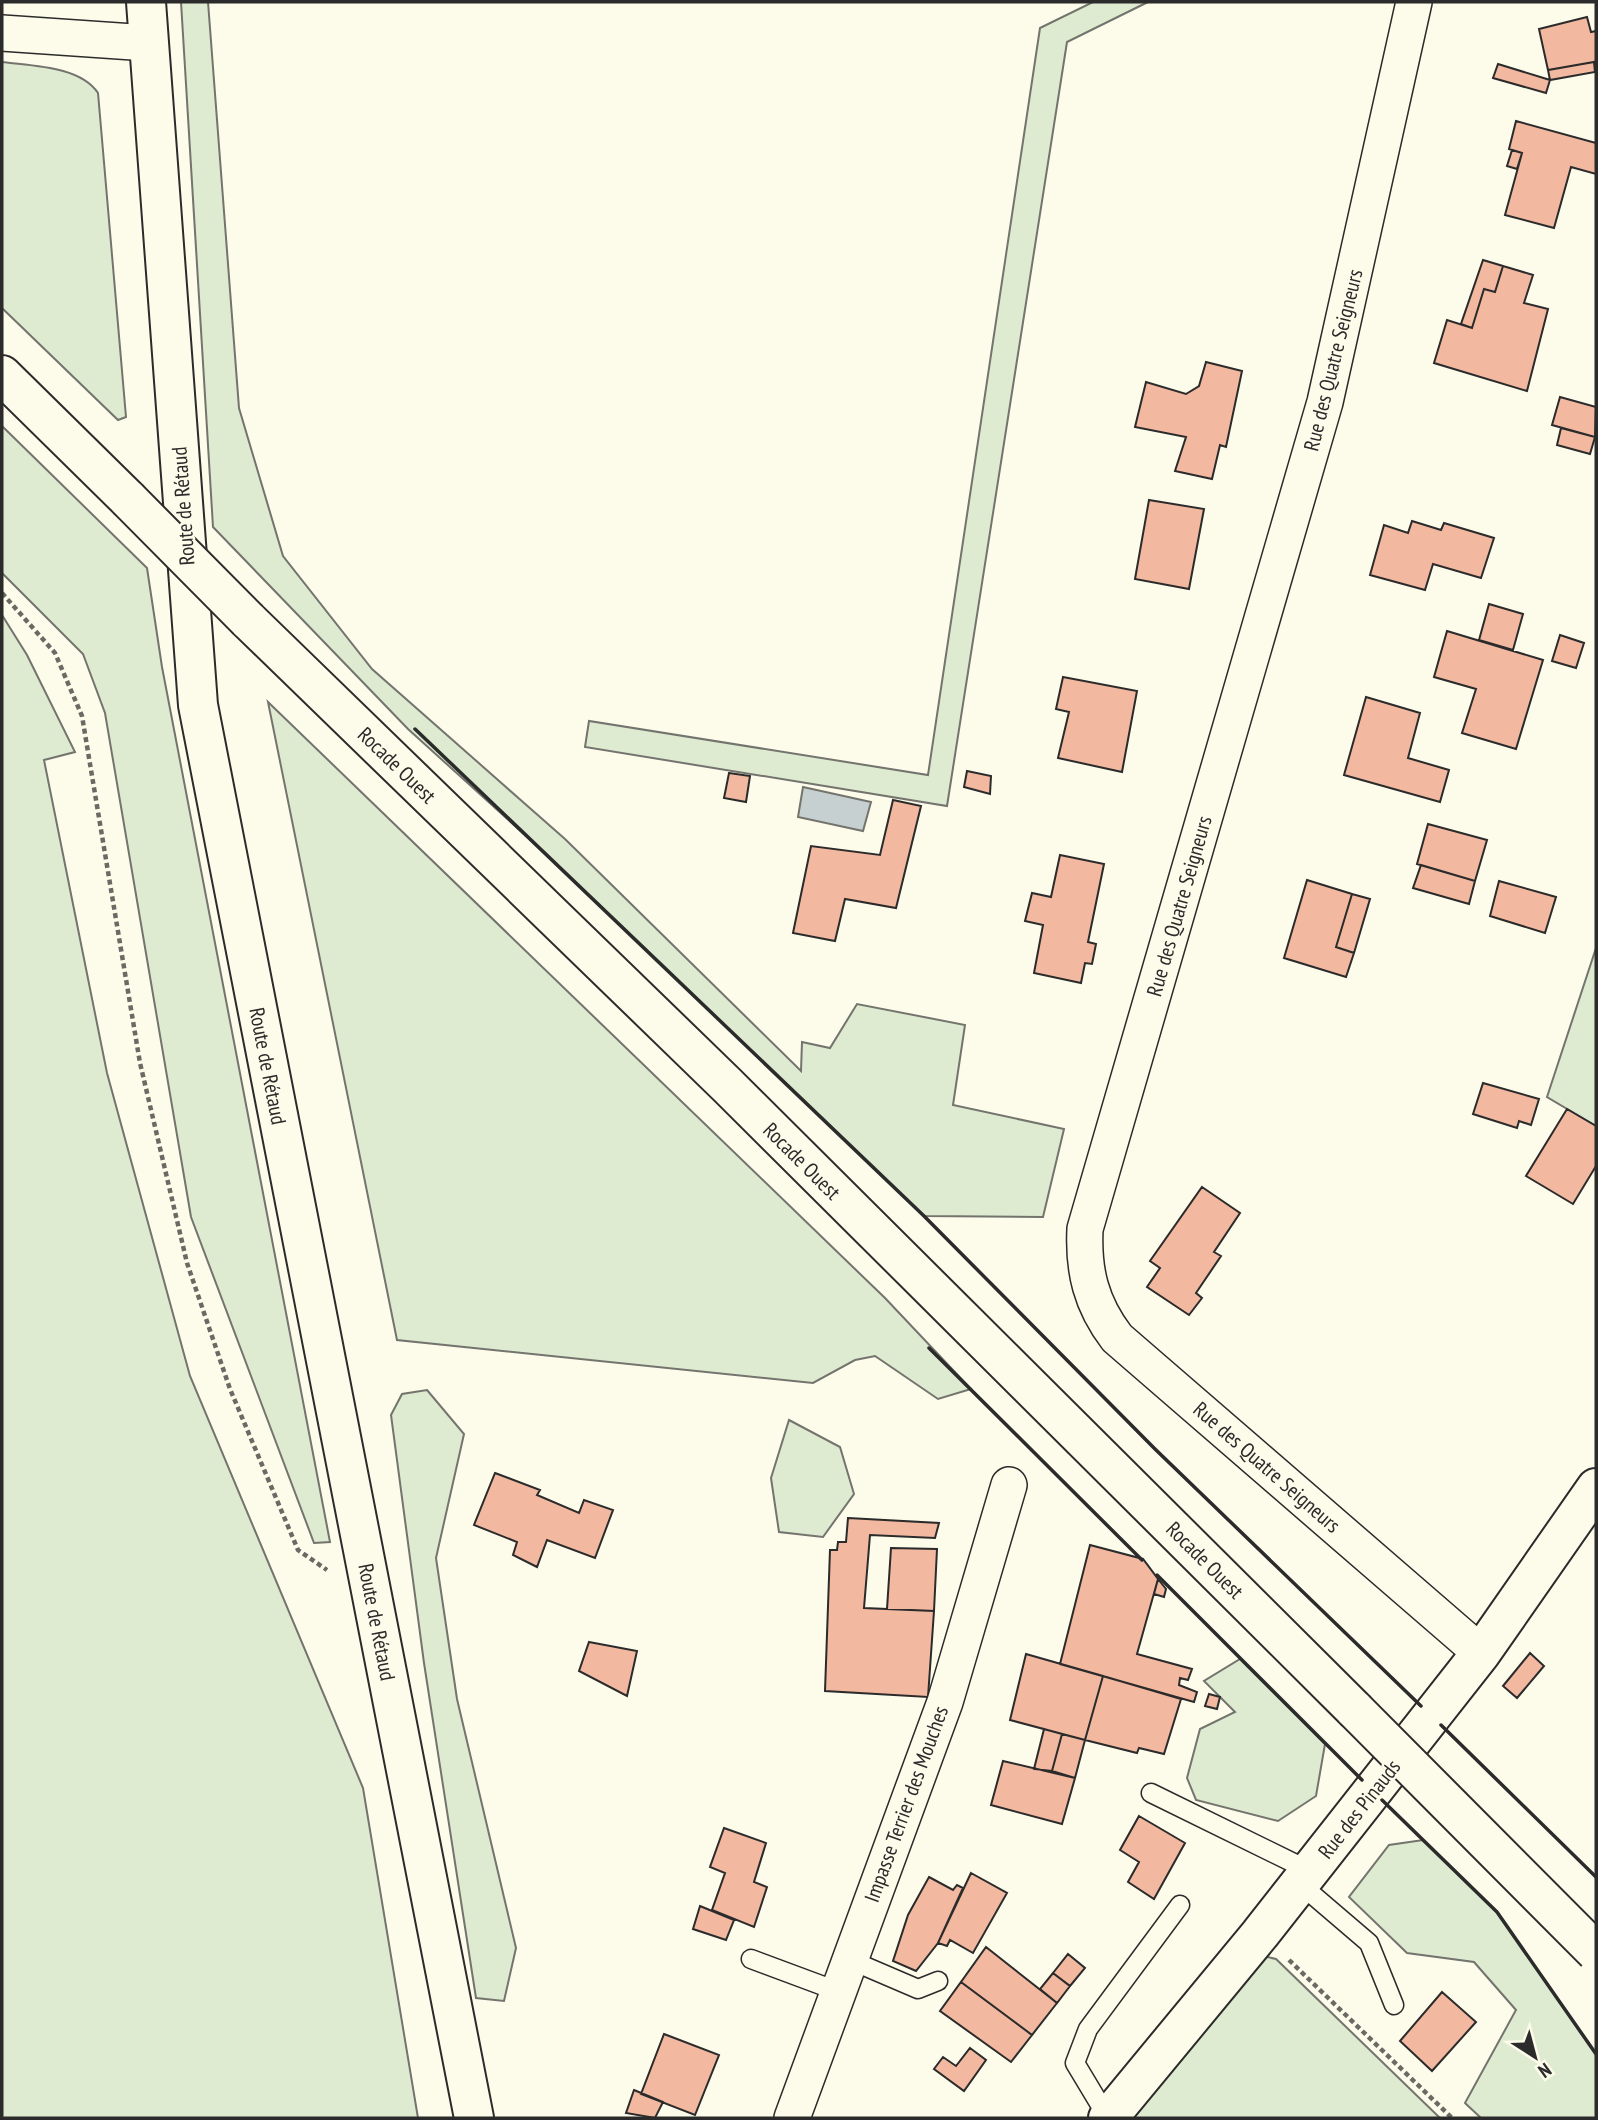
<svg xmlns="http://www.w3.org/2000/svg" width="1598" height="2120" viewBox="0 0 1598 2120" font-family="'PT Sans Narrow',sans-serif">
<rect width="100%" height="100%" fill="#fdfbea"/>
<path fill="#deebd1" stroke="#74746e" stroke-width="2" d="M181,2H208L239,408L283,556L372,669L565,839L801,1071L802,1042L830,1048L857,1004L965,1025L953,1105L1064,1129L1043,1217L924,1216L546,854L408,729L213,527Z
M1093,2H1148L1067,42L947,806L585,747L589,721L928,775L1040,28Z
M2,62C32,66 80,66 98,93L126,417L118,420L2,308Z
M2,426L147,568L162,667L330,1542L314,1543L191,1217L105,713L83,654L2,573Z
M2,615L27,655L75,752L44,760L107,1073L190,1376L363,1788L418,2118H2Z
M268,702L885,1298L971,1389L938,1399L875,1356L855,1360L813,1383L397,1340Z
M1596,948V1126L1547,1097Z
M427,1390L464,1434L436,1558L457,1699L516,1948L504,2001L476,1998L424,1663L391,1415L402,1394Z
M789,1420L840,1447L854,1494L823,1537L779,1532L771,1478Z
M1240,1659L1325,1744L1316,1796L1278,1821L1196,1800L1187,1778L1200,1729L1235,1712L1204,1681Z
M1423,1840L1497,1912L1596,2054V2118H1481L1465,2103L1516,2010L1474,1962L1407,1953L1349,1897L1389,1845Z
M1263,1956L1276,1959L1440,2118H1133Z"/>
<path fill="#c7d0d0" stroke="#74746e" stroke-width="2" d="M803,787L871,802L863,831L798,817Z"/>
<path fill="#f2b8a0" stroke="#2b2b2b" stroke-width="2" d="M1587,17L1591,32L1596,31V72L1594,62L1548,70L1539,29Z
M1594,62L1595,72L1550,80L1548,70Z
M1498,64L1550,80L1546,93L1493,78Z
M1516,121L1596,143V174L1571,167L1554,228L1505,215L1522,153L1509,149Z
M1512,150L1522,153L1517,169L1507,166Z
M1483,260L1503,266L1495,292L1484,289L1472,328L1461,324Z
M1503,266L1533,275L1524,303L1548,309L1527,391L1434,363L1447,320L1472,328L1484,289L1495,292Z
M1206,362L1242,371L1226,447L1220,445L1212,479L1175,471L1186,437L1135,427L1146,382L1186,394L1199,386Z
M1560,397L1596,407L1595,437L1552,425Z
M1561,428L1595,437L1590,454L1557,445Z
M1149,500L1204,509L1189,589L1135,579Z
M1412,521L1441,530L1444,523L1494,538L1481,578L1433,564L1425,590L1370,575L1384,525L1408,533Z
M1489,604L1523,614L1513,650L1479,640Z
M1447,631L1543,660L1516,749L1462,733L1476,689L1434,677Z
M1560,635L1584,643L1576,668L1552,661Z
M1063,677L1137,691L1122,772L1058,758L1069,712L1056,709Z
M1366,697L1420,713L1408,758L1449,770L1440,802L1344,775Z
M967,771L991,776L990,794L964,787Z
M729,773L750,776L746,802L724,798Z
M893,800L921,806L896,908L845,899L835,941L793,933L811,846L880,855Z
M1428,824L1487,840L1475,881L1417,864Z
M1060,855L1104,864L1088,942L1096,944L1092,964L1085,963L1081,983L1034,973L1043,925L1025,921L1032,893L1051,897Z
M1421,865L1475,881L1469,904L1413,888Z
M1307,880L1352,894L1336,947L1354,953L1346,977L1284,958Z
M1499,881L1556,897L1545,933L1490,916Z
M1352,894L1370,899L1354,953L1336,947Z
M1483,1083L1539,1099L1531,1125L1519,1121L1517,1128L1473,1114Z
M1567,1109L1596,1126V1166L1573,1204L1526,1176Z
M1202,1187L1240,1213L1214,1252L1221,1256L1196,1293L1202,1298L1189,1315L1147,1287L1160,1268L1150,1261Z
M495,1473L540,1490L537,1495L579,1513L584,1500L613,1510L595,1558L547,1540L537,1567L513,1555L517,1542L474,1525Z
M848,1518L939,1523L935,1538L870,1535L864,1608L934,1611L928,1697L825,1691L830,1550H837L838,1542H846Z
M1090,1545L1143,1559L1158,1579L1137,1654L1192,1669L1188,1680L1180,1678L1179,1685L1197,1692L1194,1702L1060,1664Z
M891,1548L937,1549L934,1611L887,1609Z
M1158,1579L1166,1589L1164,1597L1154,1594Z
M589,1642L637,1651L627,1696L579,1671Z
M1530,1653L1544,1666L1517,1698L1503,1686Z
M1026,1654L1103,1676L1085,1740L1010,1720Z
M1103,1676L1181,1699L1164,1754L1139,1748L1137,1753L1085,1740Z
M1209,1694L1220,1697L1217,1709L1205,1706Z
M1044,1729L1062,1734L1052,1771L1034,1769Z
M1062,1734L1085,1740L1075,1778L1052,1771Z
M1003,1761L1075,1778L1062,1824L991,1805Z
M1139,1816L1185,1843L1154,1899L1128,1882L1139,1862L1120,1850Z
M724,1828L766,1843L754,1882L767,1887L754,1927L712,1910L725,1873L710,1867Z
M971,1873L1007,1893L973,1953L950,1940L947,1946L938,1943Z
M929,1877L953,1890L957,1885L963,1888L938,1943L916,1971L893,1961L908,1915Z
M700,1906L734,1920L726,1940L693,1929Z
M986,1947L1057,2003L1032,2035L961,1982Z
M1068,1954L1085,1968L1070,1986L1053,1973Z
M1053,1973L1070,1986L1057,2003L1040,1989Z
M961,1982L1032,2035L1011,2062L940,2011Z
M1442,1992L1476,2022L1432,2071L1400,2041Z
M664,2034L719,2055L695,2115L641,2094Z
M970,2048L986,2060L964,2091L934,2069L943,2057L956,2066Z
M634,2090L663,2102L655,2118L626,2113Z"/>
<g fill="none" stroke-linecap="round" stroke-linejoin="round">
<defs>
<path id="lane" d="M1151,1793L1310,1871
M1300,1884L1369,1943L1394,2005
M751,1959L837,1991
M848,1959L918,1989L938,1981
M1108,2118L1075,2063L1088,2029L1180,1905"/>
<path id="street" d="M1414,2L1325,402L1085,1229C1083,1271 1091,1304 1117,1338L1481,1653
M2,33L148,43
M792,2118L945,1702L1009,1485"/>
<path id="secondary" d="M146,2L198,705L474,2118
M1108,2118L1260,1934L1481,1653L1596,1488"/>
<path id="primary" d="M2,375L128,499
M248,620L727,1085L1355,1710"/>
</defs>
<use href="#lane" stroke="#2b2b2b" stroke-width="21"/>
<use href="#street" stroke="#2b2b2b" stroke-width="38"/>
<use href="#secondary" stroke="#2b2b2b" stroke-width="42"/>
<use href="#primary" stroke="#2b2b2b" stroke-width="42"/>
<path stroke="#6a6964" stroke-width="4.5" stroke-dasharray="5 3.5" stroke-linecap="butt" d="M2,593L55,653L82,716L140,1063L187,1263L230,1389L298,1550L327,1570
M1289,1960L1452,2118"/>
<use href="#lane" stroke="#fdfbea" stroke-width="18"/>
<use href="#street" stroke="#fdfbea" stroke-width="35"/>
<use href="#secondary" stroke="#fdfbea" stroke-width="38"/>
<use href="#primary" stroke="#fdfbea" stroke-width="38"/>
<defs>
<path id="primary-bridge" d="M128,499L248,620
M1355,1710L1596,1952"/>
</defs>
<use href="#primary-bridge" stroke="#2b2b2b" stroke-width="42" stroke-linecap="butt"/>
<use href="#primary-bridge" stroke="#fdfbea" stroke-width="38"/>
<path stroke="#2b2b2b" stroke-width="3.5" d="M415,729L924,1216L1155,1449L1421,1706
M929,1348L1142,1560
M1157,1575L1362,1780
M1441,1725L1596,1877
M1382,1800L1497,1912L1596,2054"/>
</g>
<g text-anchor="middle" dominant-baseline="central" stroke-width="5" stroke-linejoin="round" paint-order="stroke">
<g font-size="21" fill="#2b2b2b" stroke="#fdfbea">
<text transform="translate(1333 360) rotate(-76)">Rue des Quatre Seigneurs</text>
<text transform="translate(183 506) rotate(-94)">Route de Rétaud</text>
<text transform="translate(397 765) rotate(44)">Rocade Ouest</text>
<text transform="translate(1179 906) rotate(-74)">Rue des Quatre Seigneurs</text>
<text transform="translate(268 1066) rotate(79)">Route de Rétaud</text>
<text transform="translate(802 1161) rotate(45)">Rocade Ouest</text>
<text transform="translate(1267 1467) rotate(41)">Rue des Quatre Seigneurs</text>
<text transform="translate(1205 1560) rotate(45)">Rocade Ouest</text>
<text transform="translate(377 1622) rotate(79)">Route de Rétaud</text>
<text transform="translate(906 1804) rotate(-70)">Impasse Terrier des Mouches</text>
<text transform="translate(1359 1809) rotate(-52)">Rue des Pinauds</text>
</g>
</g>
<rect width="1598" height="2120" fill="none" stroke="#2b2b2b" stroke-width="7"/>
<g transform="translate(1535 2057) rotate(144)" stroke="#fdfbea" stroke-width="5" paint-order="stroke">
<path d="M0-5L12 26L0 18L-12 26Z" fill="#2b2b2b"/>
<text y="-10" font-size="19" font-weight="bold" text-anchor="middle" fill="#2b2b2b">N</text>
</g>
</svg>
